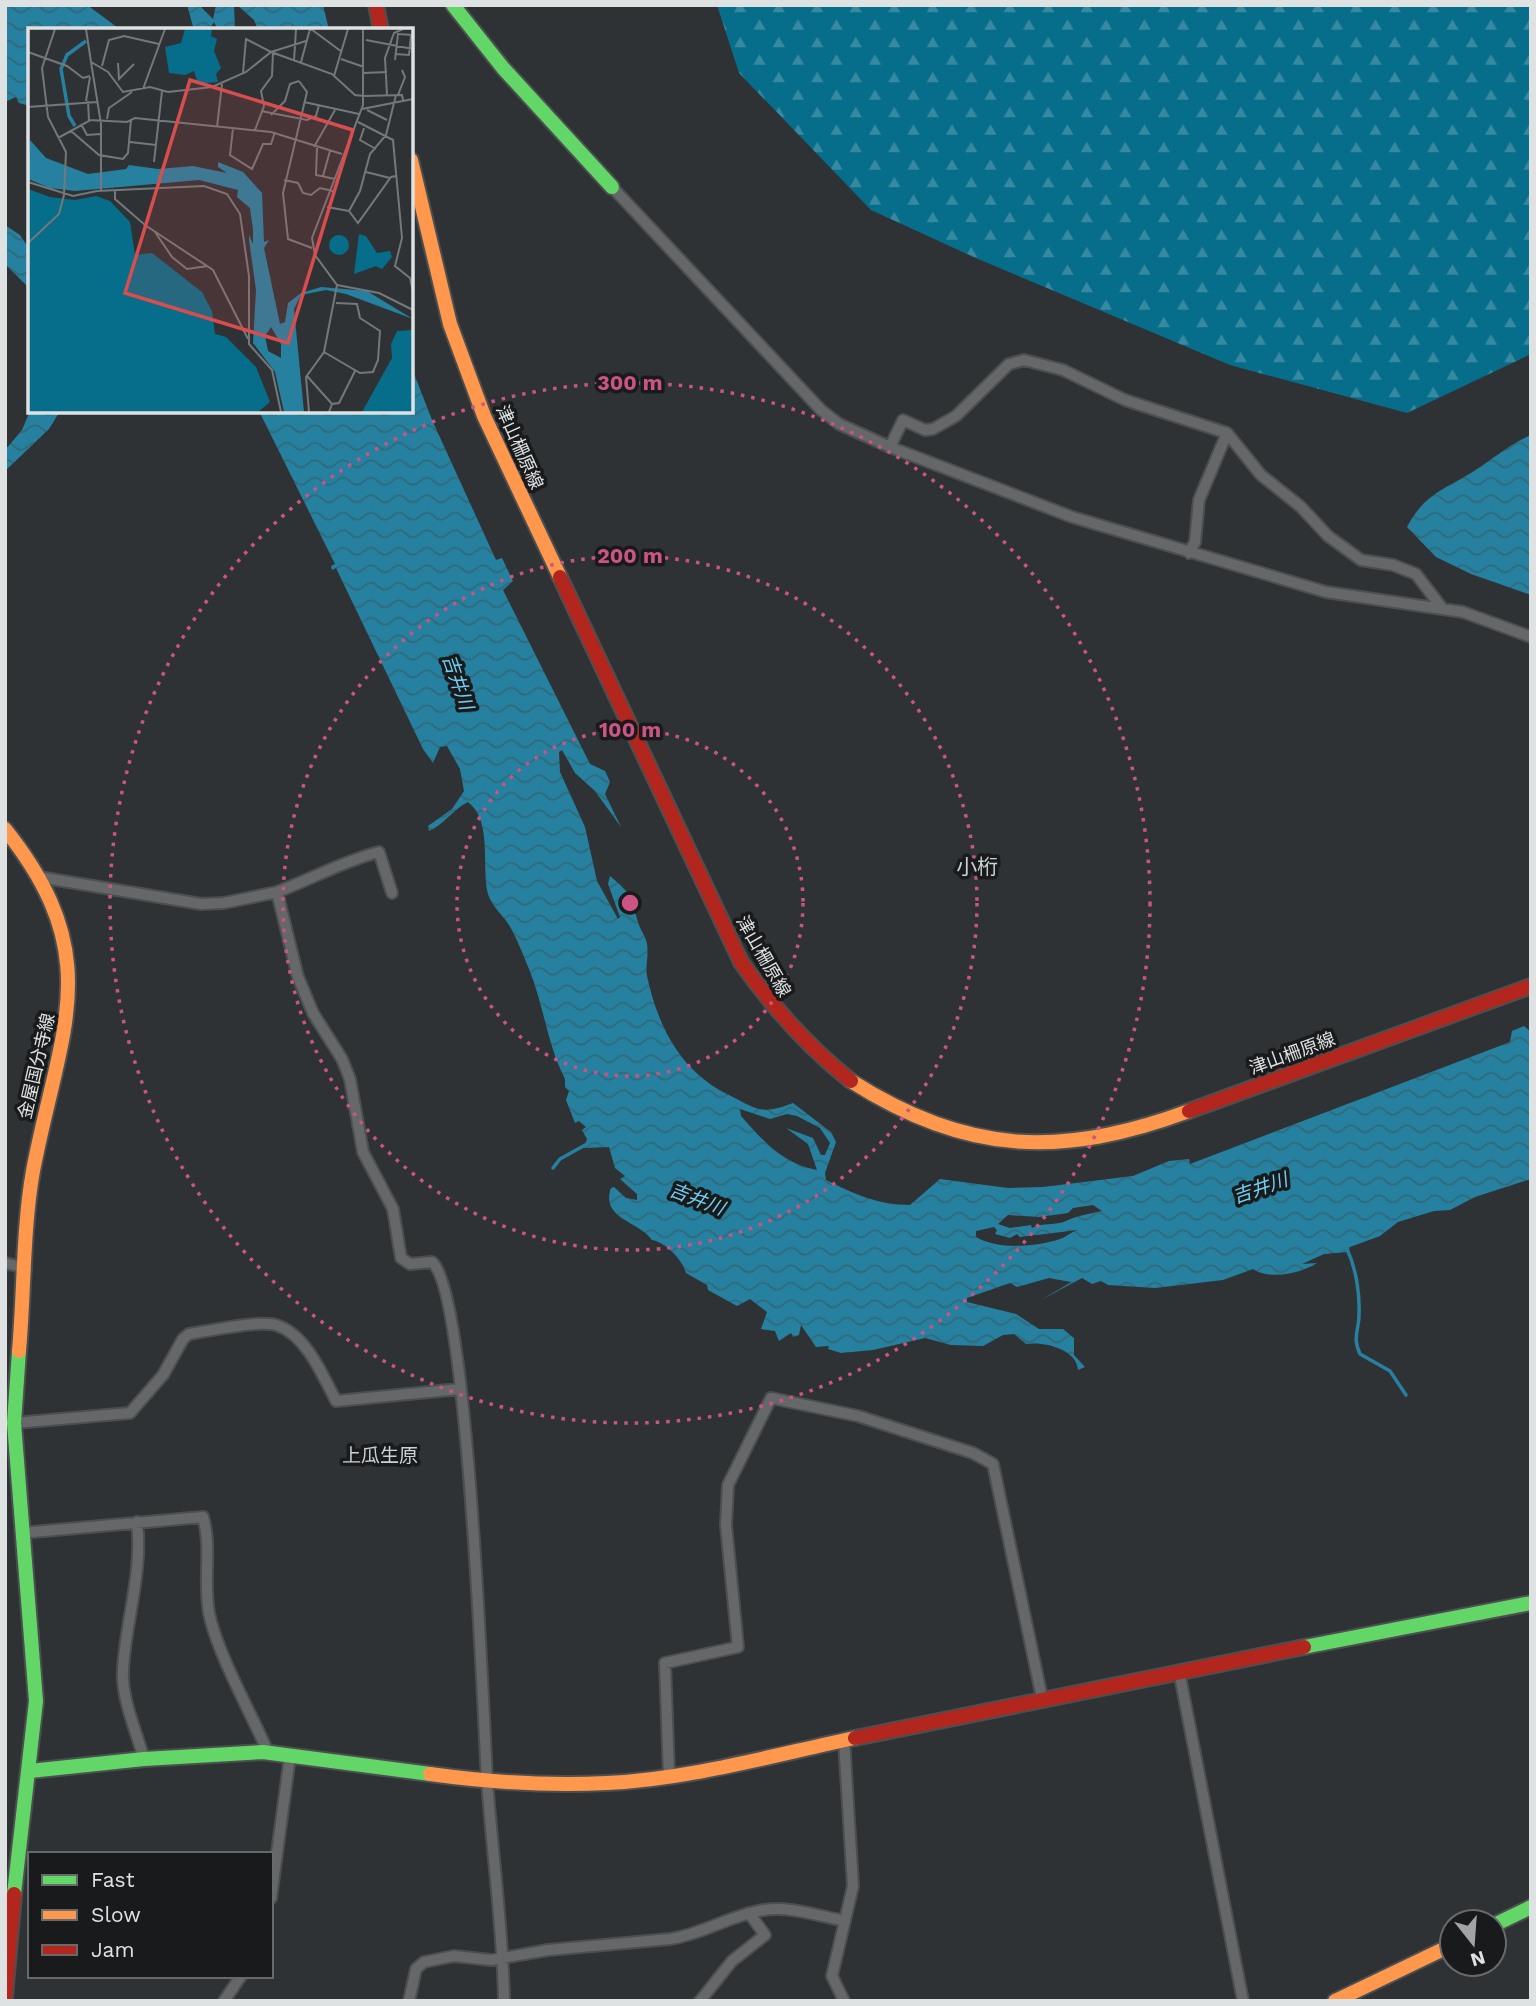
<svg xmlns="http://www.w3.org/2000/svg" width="1536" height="2006" viewBox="0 0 1536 2006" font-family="'Work Sans','Noto Sans JP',sans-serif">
<defs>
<pattern id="forest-firs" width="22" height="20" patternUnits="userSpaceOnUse" patternTransform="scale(1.75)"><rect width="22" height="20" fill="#066e8a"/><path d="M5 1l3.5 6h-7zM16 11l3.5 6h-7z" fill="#3689a0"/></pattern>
<pattern id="water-waves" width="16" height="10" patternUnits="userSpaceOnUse" patternTransform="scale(1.75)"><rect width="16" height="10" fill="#25819f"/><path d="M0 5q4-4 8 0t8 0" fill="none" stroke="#31697b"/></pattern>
</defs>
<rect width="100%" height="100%" fill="#2f3234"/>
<path fill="url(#forest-firs)" d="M717,5H1531V354L1407,413L1230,365L978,259L871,210L739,73Z"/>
<path fill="url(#water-waves)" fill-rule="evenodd" d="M5,5H87L121,30H30V106L19,103L16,97L5,102Z
M187,5H199L213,19L216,5H234L235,30H218L214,22L209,30H194Z
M237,5H323L329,30H258L254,20Z
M5,225L20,235L30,250V289L5,264Z
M411,366L432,420L496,560L502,558L513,581L503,590L590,764L605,771L610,782L605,794L621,827L595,791L575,773L562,750L559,752L560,772L585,827L597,881L618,919L620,917L608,884L610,876C634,896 630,897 639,925C641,931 646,937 647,944C649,955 645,966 647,976C658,1027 681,1072 729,1095C758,1110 762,1115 793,1103L831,1132L836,1142L825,1173L826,1180C854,1194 878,1205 910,1205L940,1179L1008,1188L1043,1187L1133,1176L1169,1161L1189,1159L1190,1164L1510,1042L1512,1031L1524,1026L1531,1032V1179L1475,1197L1450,1210L1434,1211L1398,1222L1380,1236L1350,1247L1348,1252L1324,1254L1302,1264L1317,1263C1300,1274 1269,1280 1253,1269L1223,1280L1155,1288L1108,1285L1101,1281L1092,1284L1082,1278L1041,1300L1071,1282L1049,1278L1017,1287L1010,1283L967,1298V1302L1016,1314L1039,1329H1063L1074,1338V1355L1085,1367L1078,1370C1077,1349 1044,1341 1026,1344L1014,1334L1003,1335L983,1346L951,1345L925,1338L873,1350L841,1353L828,1349L829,1346L816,1347L801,1325L799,1335L793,1337L791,1333L779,1341L775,1331L761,1329L767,1312L750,1299L737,1306L708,1290L707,1285L686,1273C683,1261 666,1242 652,1240C639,1221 600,1219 611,1188L614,1187L626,1198L637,1200V1194L620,1179L625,1176L615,1168L609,1147L584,1148L587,1139L582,1130L586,1127L579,1121L575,1123L566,1100L569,1091L565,1087V1079C547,1044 544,1006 529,969C523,955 517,938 509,925C502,914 492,907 488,894C481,868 493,821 468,802C453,809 445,824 429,831L428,826L452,809L464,791L460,769L447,746L440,747L433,763L423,749L336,568L332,570L331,566L335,564L259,411H411ZM740,1109L770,1119L787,1114L797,1116L820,1128L830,1143L825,1155H821L813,1138L786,1128L808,1144L817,1170C783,1164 763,1141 741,1116ZM1093,1205L1102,1211C1088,1214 1076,1216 1066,1221C1056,1226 1042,1222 1032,1228L1031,1225L1010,1228L998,1224L1008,1215L1039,1217L1068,1213L1073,1208ZM994,1227L997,1230L995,1234L1010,1238L1017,1234L1020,1237L1078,1230C1070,1232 1067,1237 1060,1239C1036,1247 997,1250 976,1237V1231Z
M30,411H60L49,429L5,471V450L22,430Z
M1531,435V595L1471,574L1436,557L1407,527C1425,493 1444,490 1474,471C1493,459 1510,444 1531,435Z"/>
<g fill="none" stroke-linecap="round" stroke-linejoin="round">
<path stroke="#25819f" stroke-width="3.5" d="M553,1168L560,1159L587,1144
M1347,1249C1356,1268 1360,1294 1359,1315C1359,1330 1352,1337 1360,1354L1390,1371L1406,1395"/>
<defs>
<path id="street" d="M612,187L821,410L839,424L890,447L1072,517L1326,592L1463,612L1531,637
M890,447L903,420L925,430L933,429L956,416L1009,364L1024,360L1063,370L1125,400L1227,433L1261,475L1301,507L1328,536L1361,560L1393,565L1416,574L1442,608
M1189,553L1195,542L1199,500L1227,433
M39,877L201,904L224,903L277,892L298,977L313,1013L342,1059L350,1079L363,1152L393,1209L401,1258L410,1264L432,1262C468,1291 483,1709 487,1779C492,1853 503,1927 504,2001
M277,892C312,879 343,861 379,852L392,893
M5,1263L26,1268
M14,1423L130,1413L163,1375L183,1339L189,1334C210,1331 257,1320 276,1325C306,1334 323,1376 336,1401L460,1389
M137,1522C143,1572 126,1619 123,1669C121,1698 136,1730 144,1759
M21,1533L203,1517C212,1548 203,1580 209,1613C217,1653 251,1713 268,1752
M1179,1671L1243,2001
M669,1775L665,1663L738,1647L726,1525L728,1485L771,1398L858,1416L973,1453L993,1464L1042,1698
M271,1898L290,1756
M224,2001L241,1976
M409,2001L416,1969L424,1962L454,1956L491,1960L548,1950L670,1939C703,1934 731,1915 764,1910C790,1906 819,1916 845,1921
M700,2001L732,1961L765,1935L749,1913
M844,2001L832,1976L853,1886L844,1740"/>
<path id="fast" d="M453,5L503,68L612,187
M1304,1647L1531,1603
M30,1771L144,1759L263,1752L430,1774
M14,1894L36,1701L14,1423L19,1351
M1494,1925L1531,1907"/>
<path id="slow" d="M411,160L450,324L484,416L560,577
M5,829C108,958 60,1029 33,1171C23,1226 24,1295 19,1351
M851,1081C967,1155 1062,1158 1189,1111
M430,1774C488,1782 548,1786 607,1783C690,1779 774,1755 855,1738
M1335,2001L1452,1945"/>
<path id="jam" d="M376,5L381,30
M560,577L741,962C773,1008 807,1046 851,1081
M1189,1111L1531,986
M855,1738L1304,1647
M5,1996L14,1894"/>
</defs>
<use href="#street" stroke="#4b4f50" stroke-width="14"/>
<use href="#fast" stroke="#4b4f50" stroke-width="18"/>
<use href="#slow" stroke="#4b4f50" stroke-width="18"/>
<use href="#jam" stroke="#4b4f50" stroke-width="18"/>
<use href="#street" stroke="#656768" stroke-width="10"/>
<use href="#fast" stroke="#63d668" stroke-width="14"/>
<use href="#slow" stroke="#ff974d" stroke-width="14"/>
<use href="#jam" stroke="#b3261e" stroke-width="14"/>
</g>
<g fill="none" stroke="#ca5584" stroke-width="3.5" stroke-dasharray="3.5 7">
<circle cx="630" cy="903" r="173"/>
<circle cx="630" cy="903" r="347"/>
<circle cx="630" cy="903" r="520"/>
</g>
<g text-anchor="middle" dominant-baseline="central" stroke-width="7" stroke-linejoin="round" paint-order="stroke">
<g font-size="18" fill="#dee2e3" stroke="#181a1b">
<text transform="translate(520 447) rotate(66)">津山柵原線</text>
<text transform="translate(764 956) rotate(60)">津山柵原線</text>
<text transform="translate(1292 1053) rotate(-20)">津山柵原線</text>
<text transform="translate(36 1066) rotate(-77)">金屋国分寺線</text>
</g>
<g font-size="19" font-style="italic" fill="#6fcff4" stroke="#181a1b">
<text transform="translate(458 682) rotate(71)">吉井川</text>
<text transform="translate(1260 1188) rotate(-19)">吉井川</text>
<text transform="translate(697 1199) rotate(21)">吉井川</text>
</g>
<g font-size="19" fill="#cbd2d5" stroke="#181a1b">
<text x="380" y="1455">上瓜生原</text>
</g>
<g font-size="21" fill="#cbd2d5" stroke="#181a1b">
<text x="977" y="866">小桁</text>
</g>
</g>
<g transform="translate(28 28)">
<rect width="385" height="385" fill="#2f3234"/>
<path d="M157,1H184L183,8L189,11L186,23L193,40L188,46L190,54L170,56L166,43L157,47L141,45L137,19L153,15ZM0,161L22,169L47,172L68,168L82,173L102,194L107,227L124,225L174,264L184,283L187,306L198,309L228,339L242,374L230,384H0ZM331,206L338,208L349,225L362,223L364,229L354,241L348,238L326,246ZM301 217a10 10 0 1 1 20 0a10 10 0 1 1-20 0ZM385,302V384H334L364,330L363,316L369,303Z" fill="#066e8a"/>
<path d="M2,112L18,130L60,146L98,141L101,137L130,141L165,138L199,145L190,139V134L215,144L234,165L236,214L241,212L236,220L252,296L257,294L260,275L273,265L293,259L339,263L385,291L318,266L298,262L273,267L266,281L276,384H256L247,344L225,315L228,262L221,212V207L225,216V202L222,180L209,169L210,162L171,152L47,163L22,160L0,151ZM243,299L253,316V330L240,323L237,308Z" fill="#25819f" fill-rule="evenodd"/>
<path fill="none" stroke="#25819f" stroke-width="3.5" d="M47,98L41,88L33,41L39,27L58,13"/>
<path fill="none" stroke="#75787a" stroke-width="2" d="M58,1L63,34L80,44L95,64L122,59L140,64L184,59L218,44L243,24L304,46L327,67L336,68M283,1L314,24M338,12L385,21M0,24L39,38L55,50L62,48M367,26L381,27L383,7M313,31L336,39M367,32L370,6L385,7M266,33L268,1M63,34L73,96V163M273,34L282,1M90,35L91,51L106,36M74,38L81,12L96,8L131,16M215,45L218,11L243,24L278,13M336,45L359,44M306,48L320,1M271,53L279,64L255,165L260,211L284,220M115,61L137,1M359,67L357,30L366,5L375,1M370,67L377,49L374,42M336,68L374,67L375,72M58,73L62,49M276,74L331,86M0,79L69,74M334,81L385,71M339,82L359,92M233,83L279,92L288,88L291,77M243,87L257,73L262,56L271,53M79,91L81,80L104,64M61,92L99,94L107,90L243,104L314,126M330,94L365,112L374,210L367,238L382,250L385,264M53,96L59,107L72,106M189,99L194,56M205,100L202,127L224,141L235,116H243L247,104M336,100L332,112L348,121M227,102L236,78L233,63L244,48L245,24M43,103L71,127L95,131L100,125L103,92M30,110L61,93L60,73M102,114L128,117M286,119L307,82M289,120L288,147L307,151M126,134L134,63M338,144L362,150M295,148L302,123M256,152L270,155L275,165L283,167L292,160L305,163M0,154L45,168L69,163L176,158L199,166L212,186L221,248V316L244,342L253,384M87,163V171L117,197L185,242L220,311M299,179L321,183M321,183L332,163L342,126L358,107L368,67M321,183L330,195L363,149L369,148M127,204L144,229L159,241L180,238M0,215L31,186L36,167L38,124L20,89L14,40L27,1M309,257L351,265L385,282M296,324L332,345L345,344L350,332L352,303L332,290L329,276L308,275M279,348L304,376M281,384L278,349L296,324L309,257L287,227L284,210L335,77V1M301,384L304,376L311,375L327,343"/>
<path fill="#d84d4d" fill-opacity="0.15" stroke="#d84d4d" stroke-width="3.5" d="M162,52L325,102L260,315L97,265Z"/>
<rect width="385" height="385" fill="none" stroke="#dee2e3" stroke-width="3.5"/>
</g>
<circle cx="630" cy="903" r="10" fill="#ca5584" stroke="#181a1b" stroke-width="3.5"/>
<g font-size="21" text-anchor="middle" font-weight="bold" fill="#ca5584" stroke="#181a1b" stroke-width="7" stroke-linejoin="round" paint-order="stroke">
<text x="630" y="390">300 m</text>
<text x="630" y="563">200 m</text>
<text x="630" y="737">100 m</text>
</g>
<rect width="1536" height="2006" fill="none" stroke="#dee2e3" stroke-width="14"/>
<rect x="28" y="1852" width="245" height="126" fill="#181a1b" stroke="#676a6b" stroke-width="2"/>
<rect x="42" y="1875" width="35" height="10" fill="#63d668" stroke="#676a6b" stroke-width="2"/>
<text x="91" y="1887" font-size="21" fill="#dee2e3">Fast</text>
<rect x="42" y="1910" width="35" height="10" fill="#ff974d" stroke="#676a6b" stroke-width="2"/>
<text x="91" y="1922" font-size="21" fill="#dee2e3">Slow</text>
<rect x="42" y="1945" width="35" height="10" fill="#b3261e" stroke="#676a6b" stroke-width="2"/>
<text x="91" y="1957" font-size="21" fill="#dee2e3">Jam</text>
<g transform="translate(1473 1943) rotate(163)"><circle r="33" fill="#181a1b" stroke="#676a6b" stroke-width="2"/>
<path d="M0-5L12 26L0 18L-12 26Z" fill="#a1a4a6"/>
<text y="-10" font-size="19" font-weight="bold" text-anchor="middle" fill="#dee2e3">N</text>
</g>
</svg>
